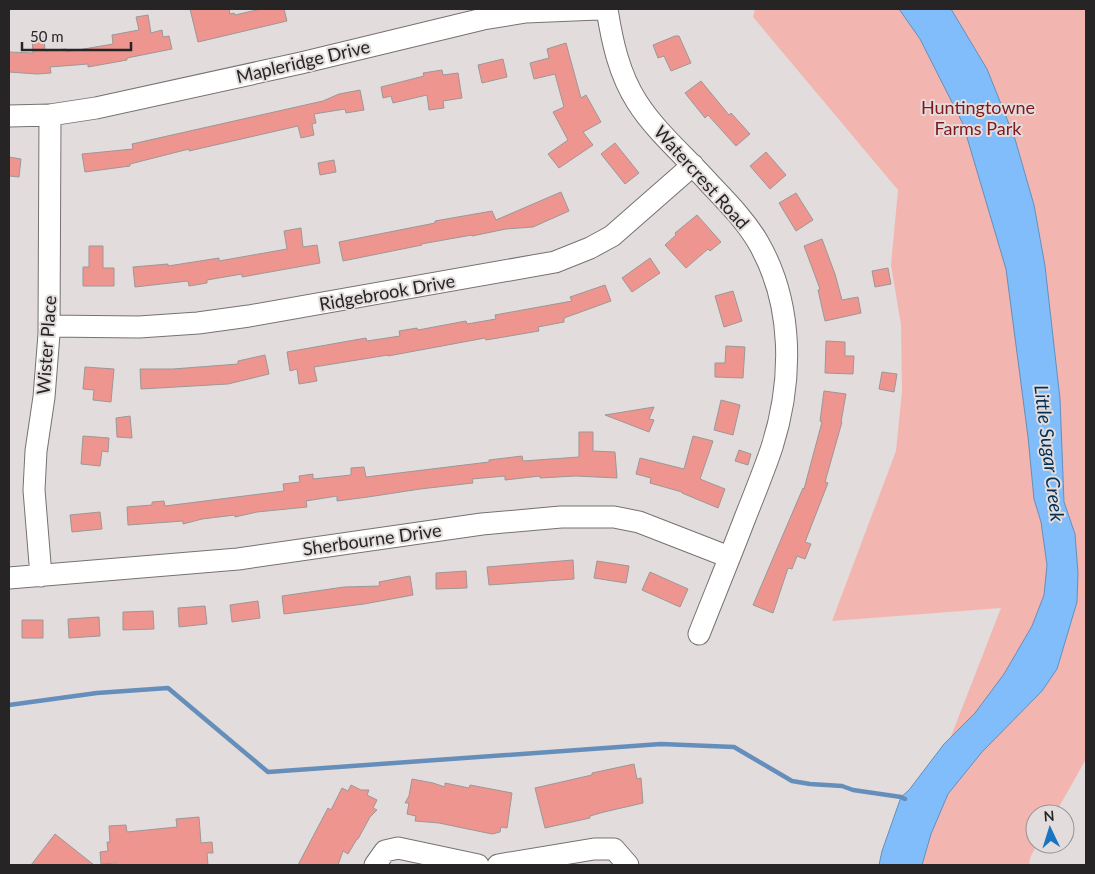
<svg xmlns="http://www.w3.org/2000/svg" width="1095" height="874" viewBox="0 0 1095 874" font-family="Lato,sans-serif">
<rect width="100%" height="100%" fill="#e3dcdc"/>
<path fill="#f3b5b0" d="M755,9H1086V759L1055,814H1035V844H1037L1030,858L1029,865H911L950,739L1001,608L832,621L896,451L902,391L901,325L891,265L898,190L753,17Z"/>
<path fill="#80bdfa" stroke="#658fba" d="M899,9H951L987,69L1015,139L1034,205L1045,266L1060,399L1064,502L1075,534L1078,573L1077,602L1057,669L1042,691L982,752L948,794L931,834L922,865H879L882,851L901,797L909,790L944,744L975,713L1004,674L1032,626L1044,595L1047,565L1041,522L1034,499L1028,437L1006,269L963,124L920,39Z"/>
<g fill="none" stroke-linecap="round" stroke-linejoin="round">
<path stroke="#658fba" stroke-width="4.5" d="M9,705L97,693L168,688L268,772L661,744L734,747L792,781L810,784L842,786L853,790L901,797L905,799"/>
</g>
<path fill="#ee958f" stroke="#9d9797" d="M190,9H229L230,14L234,13L235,15L261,9H284L287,21L198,42Z
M148,15L151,33L162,30L163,37L169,36L172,49L127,58V60L88,67V64L50,67L51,73L37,74L9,72V52L33,53L32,38L44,37L45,51L66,49V52L113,44L112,35L139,30L136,17Z
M675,36H679L691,63L671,71L664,56L658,58L653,45Z
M566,43L581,98L586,95L601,122L583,132L593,145L559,168L548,154L568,140L553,112L564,107L555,74L534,79L530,63L549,58L547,49Z
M503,59L507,77L482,83L478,65Z
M442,70L443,75L458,73L462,98L443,101L444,108L429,110L427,95L393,103L391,96L383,98L381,87L424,76L423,73Z
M701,81L729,115L731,113L750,134L736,146L708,115L705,118L685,93Z
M360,90L364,110L346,113L345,109L314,114L316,123L312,124L314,135L301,138L298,126L189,151V149L130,164V166L85,172L82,154L133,149L132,144L323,101L339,94Z
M615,143L639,173L625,184L601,154Z
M766,152L786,175L770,189L750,166Z
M9,157L21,159L19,177L9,176Z
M334,160L336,172L320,175L318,163Z
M561,192L569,211L533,227L506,229L472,236V235L421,244L422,245L343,261L339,242L435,223V221L492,211L496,220Z
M796,193L813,220L796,231L779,203Z
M697,215L721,242L710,251L708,249L686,268L665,245L676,235L675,233Z
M301,228L303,247L317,245L320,263L242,277V274L207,280V283L189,286L188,281L135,287L133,267L168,264V266L219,258V261L287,249L284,231Z
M822,239L835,274L842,300L858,297L861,313L825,321L818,290L820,289L804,246Z
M89,246H103V268H114V286H83V267H89Z
M650,258L660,273L632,292L622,278Z
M888,268L891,284L875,287L872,271Z
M605,285L611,301L564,318V322L538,327L539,331L486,340L485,338L388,356V355L314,367L317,381L299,384L297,369L290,371L287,352L366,338L367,341L400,336L399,331L417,328L418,330L466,321L467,324L496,319L495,315L572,301L570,297Z
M733,291L742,321L724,327L715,296Z
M826,341L845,342V356H854L853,374L825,373Z
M726,346L745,347L743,378L715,377V363H725Z
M265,355L269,374L228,384L141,389L140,369H173L238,364V361Z
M85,367L114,369L111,402L93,400L94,390L83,389Z
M882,372L897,374L894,392L879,389Z
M824,391L846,394L841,422H842L825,482L828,483L805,542L811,544L805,559L797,556L792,569L788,568L773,613L753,605L803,488L804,489L822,422L820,421Z
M721,400L740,405L733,435L714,430Z
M654,407L649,419L654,420L649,432L605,415Z
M130,416L132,438L117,437L116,418Z
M579,432H593V451L615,452L617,478L576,476L540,478V476L505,480V476L472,479L473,483L420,489L368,497L337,501V496L306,501L307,507L257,512L235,517V515L202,519L183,524V521L128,525L127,507L152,505V502L164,501L165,506L284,491L283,484L300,482L299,476L313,474V479L351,475V468L364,467L366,477L489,462V460L522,456L523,461L579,457Z
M83,436L109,438L108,452L102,451L100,466L81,464Z
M693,436L713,441L700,479L725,489L718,508L682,493V492L650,483L651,478L636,474L640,458L684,469Z
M739,450L751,454L748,465L735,461Z
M100,512L102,529L72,532L70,515Z
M573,560L574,579L489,585L487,567Z
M597,561L629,566L626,583L594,578Z
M466,571L467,588L436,589V573Z
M650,572L688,589L680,607L642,590Z
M410,576L413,595L364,604L284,614L282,596L344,587L380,586L379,582Z
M258,601L260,618L232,622L230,605Z
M205,606L207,624L179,627L178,608Z
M153,611L154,629L123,630V612Z
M99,617L100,636L69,638L68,619Z
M22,620H43V638H22Z
M634,764L637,779L641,778L643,803L604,812L590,816V818L545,828L535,788L592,775V773Z
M412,779L433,783L445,787V783L469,788L470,785L512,793L507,828L501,827L500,832L492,834L439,823L415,821L416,816L407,814L409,803H405L409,796Z
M351,785L361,790H369L367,795L377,800L373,808L377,810L370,817L358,839H357L348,854L343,851L338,865H298L328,808L331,810L342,788L348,791Z
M199,817L201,843L212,842L213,853H207L208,865H116V863L101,864L100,852L108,851L107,842H110L109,826L126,825L127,832L177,827L176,819Z
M55,834L94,865H31Z"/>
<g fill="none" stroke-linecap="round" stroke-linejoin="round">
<defs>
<path id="minor" d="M607,9C612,41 619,74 637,102C656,132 686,157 710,184C727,202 745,220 758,242C794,304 793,381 772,447C764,471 754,495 745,518C730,557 714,596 699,634
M9,116L50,115L96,108L301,63L483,19L526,12L598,9
M49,326L139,327L198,323L249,316L555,262L590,248L612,236L693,165
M41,576L34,490L36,451L44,397L49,334L50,115
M9,578L238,559L482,524L561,517H614L639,522L729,557
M375,865L385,851L398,848L478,865
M498,865L594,849H614L628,865"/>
</defs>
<use href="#minor" stroke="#777271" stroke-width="23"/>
<use href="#minor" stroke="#fff" stroke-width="21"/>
</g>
<g text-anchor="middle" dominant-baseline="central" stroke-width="4" stroke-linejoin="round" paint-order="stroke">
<g font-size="18" fill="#262424" stroke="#e3dcdc">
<text transform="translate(303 61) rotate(-13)">Mapleridge Drive</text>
<text transform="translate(702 177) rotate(48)">Watercrest Road</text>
<text transform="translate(387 292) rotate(-10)">Ridgebrook Drive</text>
<text transform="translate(46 345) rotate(-86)">Wister Place</text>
<text transform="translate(372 539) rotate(-8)">Sherbourne Drive</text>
</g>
<g font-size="18" fill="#7f171d" stroke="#e3dcdc">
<text x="978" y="107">Huntingtowne<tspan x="978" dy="21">Farms Park</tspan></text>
</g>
<g font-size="19" font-style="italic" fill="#012f55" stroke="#e3dcdc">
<text transform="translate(1050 453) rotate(83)">Little Sugar Creek</text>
</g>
</g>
<rect width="1095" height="874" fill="none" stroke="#262424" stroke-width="20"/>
<g transform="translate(1050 829) rotate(356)"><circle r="24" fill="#e3dcdc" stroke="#979292"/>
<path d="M0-4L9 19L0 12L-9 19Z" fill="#1974c1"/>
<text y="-8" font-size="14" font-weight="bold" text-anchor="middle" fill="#262424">N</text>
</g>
<path d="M22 42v8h109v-8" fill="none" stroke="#262424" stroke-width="2.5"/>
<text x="30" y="42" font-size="15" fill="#262424" stroke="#e3dcdc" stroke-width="4" paint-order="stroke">50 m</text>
</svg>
